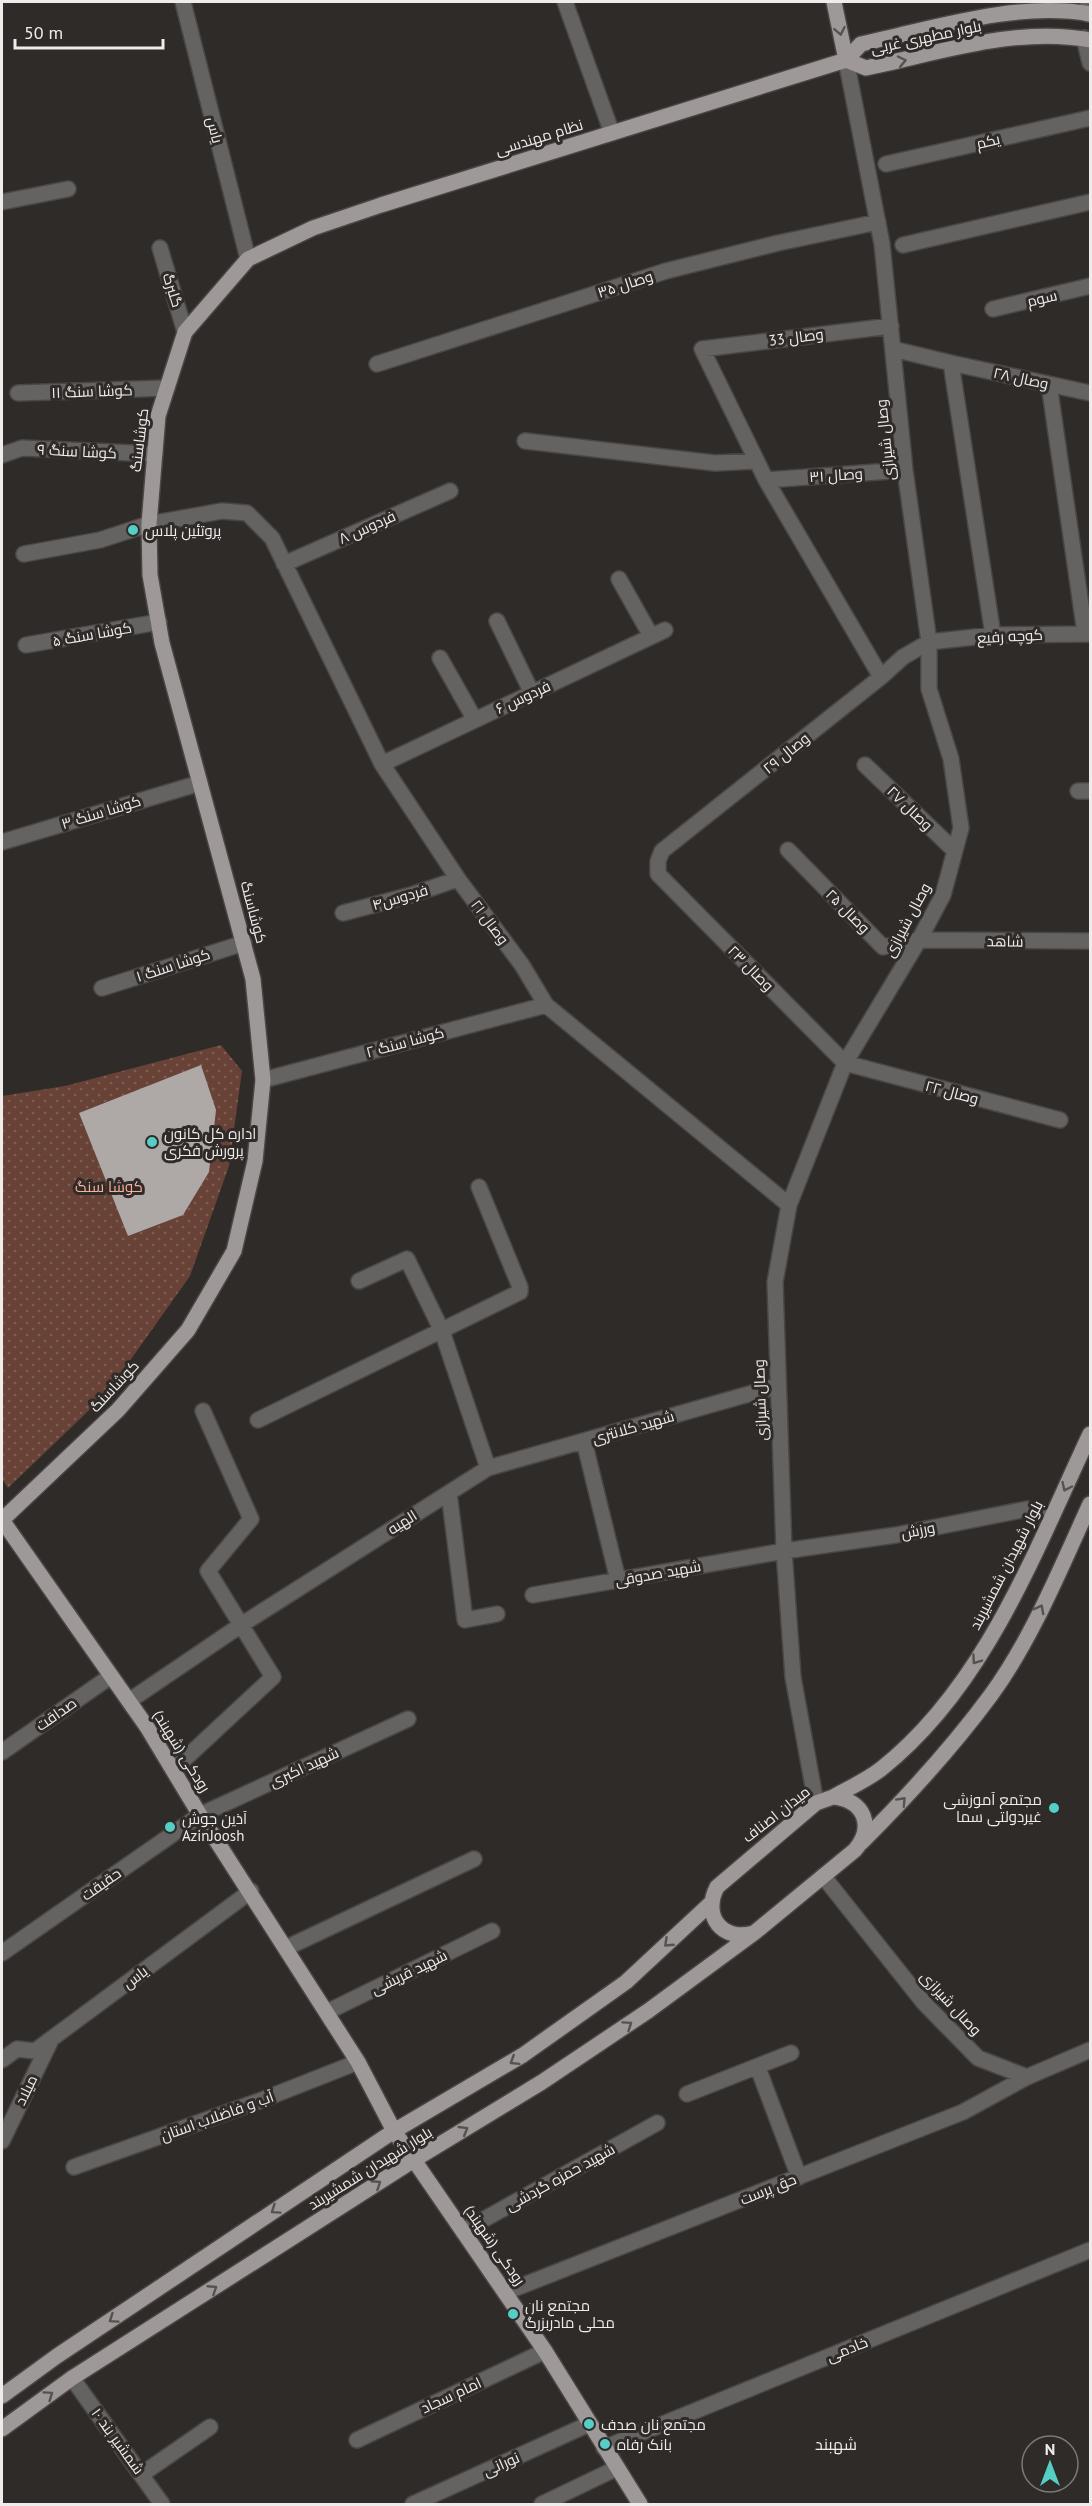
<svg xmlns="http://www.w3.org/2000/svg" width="1092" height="2506" viewBox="0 0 1092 2506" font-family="'PT Sans',Cairo,sans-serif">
<defs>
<pattern id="green-dots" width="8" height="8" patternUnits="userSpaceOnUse" patternTransform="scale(1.5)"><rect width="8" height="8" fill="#684236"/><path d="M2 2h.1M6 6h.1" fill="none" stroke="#7e5d53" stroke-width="1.8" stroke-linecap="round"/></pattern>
</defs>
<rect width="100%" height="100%" fill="#2f2b29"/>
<path fill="url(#green-dots)" d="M221,1045L242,1071L229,1166L190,1276L107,1393L8,1488L2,1479V1096L65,1086Z"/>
<path fill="#aea8a7" d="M201,1065L216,1110L209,1172L183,1215L128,1236L79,1113Z"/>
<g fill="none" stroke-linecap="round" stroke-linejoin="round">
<defs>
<path id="minor" d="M183,2L248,259
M565,2L612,133
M1088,2V14
M1084,38L1090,63
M886,164L1090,118
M2,202L68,189
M903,245L1090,202
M160,248L185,332
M993,309L1090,286
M893,349L951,363L993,635
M951,363L1090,393
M377,364L666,271L778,243L878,222
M1049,384L1085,633
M18,393L167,388
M525,441L715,463L757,461
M2,455L22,448L155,454
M766,480L905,470
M24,554L100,540L149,524L222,511L247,513L272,538L382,764L458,879L522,965L546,1005L789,1205
M284,564L450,491
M619,579L651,636
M497,621L532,693
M26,645L159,622
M440,658L475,720
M881,677L766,480L702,349L891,326
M382,764L665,630
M865,765L955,851
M1078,791H1090
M2,842L200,783
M788,850L883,947L919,940L1090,941
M343,913L411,895L458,879
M102,988L244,943
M263,1080L546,1005
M1060,1120L845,1063L658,874V861L662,851L881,677L903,657L929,642L993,635L1090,634
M258,1420L520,1292V1287L479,1187
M584,1441L618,1580
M488,1468L777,1386
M449,1493L465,1620L497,1614
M533,1595L784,1551L896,1535L1027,1509L1051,1517
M129,1701L241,1625L488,1468L442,1331L407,1259L359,1281
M2,1752L111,1676
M173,1770L273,1677L208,1571L251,1519L203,1411
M816,1803L793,1677L784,1551L775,1282L789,1205L845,1063L919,940L943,895L961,828L951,759L929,689V642L905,470L882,244L846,60
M823,1876L924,2003L978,2058L1027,2077
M286,1948L474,1859
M2,1953L200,1815L408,1719
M327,2012L492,1931
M2,2060L17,2049L35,2051L251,1891
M758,2068L799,2177
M687,2094L791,2053
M2,2141L50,2042
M74,2167L259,2101L358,2062
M463,2231L657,2123
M506,2292L963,2112L1027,2077L1090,2050
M72,2378L162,2504
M357,2440L545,2351
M604,2448L1090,2250
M142,2474L210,2427
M413,2504L589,2424
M542,2504L617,2468"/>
<path id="major" d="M834,2L846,60
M846,60L866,68C938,53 1017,26 1090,40
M2,1520L118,1410L188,1330L234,1251L255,1161L263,1080L253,979L162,643L150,575L149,524L158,416L185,332L248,259L313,228L381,205L846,60L861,44C934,28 1017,1 1090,14
M2,1520L147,1727L200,1815L358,2062L394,2131L545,2351L640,2504
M833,1797C849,1788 867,1780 881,1769C985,1687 1035,1551 1090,1434
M833,1797C864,1800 875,1826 855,1850L754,1933C722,1942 702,1916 717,1887L816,1803Z
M861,1843C907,1797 952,1748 991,1695C1032,1639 1061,1567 1090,1504
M2,2396L57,2356L394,2131L523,2055L626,1982L711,1903
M2,2429L72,2378L414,2160L542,2082L648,2011L754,1933"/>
</defs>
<use href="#minor" stroke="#4a4644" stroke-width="18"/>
<use href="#major" stroke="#4a4644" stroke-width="18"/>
<use href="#minor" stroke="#656362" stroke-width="15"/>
<use href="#major" stroke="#9e9998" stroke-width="15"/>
</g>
<defs><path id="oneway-chevron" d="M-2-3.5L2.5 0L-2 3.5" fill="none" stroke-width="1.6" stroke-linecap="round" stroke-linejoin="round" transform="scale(1.5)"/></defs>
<g stroke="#565250">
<use href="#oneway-chevron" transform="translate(840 31) rotate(79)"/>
<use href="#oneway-chevron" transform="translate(902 61) rotate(-12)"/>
<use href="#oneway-chevron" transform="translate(1066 1487) rotate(115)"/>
<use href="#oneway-chevron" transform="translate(1040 1609) rotate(-62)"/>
<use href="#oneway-chevron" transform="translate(976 1660) rotate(125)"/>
<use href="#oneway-chevron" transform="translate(902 1801) rotate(-47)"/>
<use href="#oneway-chevron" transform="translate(668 1943) rotate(137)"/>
<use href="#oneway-chevron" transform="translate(628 2025) rotate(-34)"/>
<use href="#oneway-chevron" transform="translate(514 2061) rotate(148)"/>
<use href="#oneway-chevron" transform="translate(464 2130) rotate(-31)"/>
<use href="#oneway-chevron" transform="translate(377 2184) rotate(-33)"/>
<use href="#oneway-chevron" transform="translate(275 2210) rotate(146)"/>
<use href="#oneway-chevron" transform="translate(213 2289) rotate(-33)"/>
<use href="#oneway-chevron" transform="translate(113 2319) rotate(146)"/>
<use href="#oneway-chevron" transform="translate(49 2395) rotate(-35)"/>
</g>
<g fill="#55cec5" stroke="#2f2b29" stroke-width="2">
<circle cx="133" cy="530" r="6"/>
<circle cx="152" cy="1142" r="6"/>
<circle cx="1054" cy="1808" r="6"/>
<circle cx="170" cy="1827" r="6"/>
<circle cx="513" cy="2314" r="6"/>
<circle cx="589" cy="2424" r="6"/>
<circle cx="605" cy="2444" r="6"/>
</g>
<g text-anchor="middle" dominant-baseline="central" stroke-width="6" stroke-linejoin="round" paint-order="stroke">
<g font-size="15" fill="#efeceb" stroke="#2f2b29">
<text transform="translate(926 37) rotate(-12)">بلوار مطهری غربی</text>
<text transform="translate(215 130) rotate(76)">یاس</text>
<text transform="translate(539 137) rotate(-17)">نظام مهندسی</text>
<text transform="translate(988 141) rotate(-13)">یکم</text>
<text transform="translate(625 284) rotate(-18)">وصال ۳۵</text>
<text transform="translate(173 290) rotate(73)">گلبرگ</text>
<text transform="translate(1042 298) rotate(-13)">سوم</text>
<text transform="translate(796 337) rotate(-7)">وصال 33</text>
<text transform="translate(1021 378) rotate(12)">وصال ۲۸</text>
<text transform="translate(92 391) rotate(-2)">۱۱ کوشا سنگ</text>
<text transform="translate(139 440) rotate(-83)">کوشاسنگ</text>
<text transform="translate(885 440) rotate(-96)">وصال شیرازی</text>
<text transform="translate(77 451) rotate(3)">کوشا سنگ ۹</text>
<text transform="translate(836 475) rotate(-4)">وصال ۳۱</text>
<text transform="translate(367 527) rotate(-24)">فردوس ۸</text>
<text transform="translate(92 634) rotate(-10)">کوشا سنگ ۵</text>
<text transform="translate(1010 636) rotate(-3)">کوچه رفیع</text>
<text transform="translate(523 697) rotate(-25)">فردوس ۶</text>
<text transform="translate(786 753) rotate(-39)">وصال ۲۹</text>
<text transform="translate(910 808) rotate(44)">وصال ۲۷</text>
<text transform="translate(101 812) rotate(-17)">کوشا سنگ ۳</text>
<text transform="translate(400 897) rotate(-16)">فردوس۴</text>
<text transform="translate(848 911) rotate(45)">وصال ۲۵</text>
<text transform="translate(254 912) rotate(75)">کوشاسنگ</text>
<text transform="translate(907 920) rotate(-62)">وصال شیرازی</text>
<text transform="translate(490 922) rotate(53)">وصال ۲۱</text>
<text transform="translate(1005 941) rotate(1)">شاهد</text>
<text transform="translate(173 965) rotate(-18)">کوشا سنگ ۱</text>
<text transform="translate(751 968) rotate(45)">وصال ۲۳</text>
<text transform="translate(405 1042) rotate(-15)">کوشا سنگ ۲</text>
<text transform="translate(952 1092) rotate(15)">وصال ۲۲</text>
<text transform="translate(114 1386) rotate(-47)">کوشاسنگ</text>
<text transform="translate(760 1400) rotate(-92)">وصال شیرازی</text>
<text transform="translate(633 1427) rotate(-16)">شهید کلانتری</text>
<text transform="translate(402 1522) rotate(-32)">الهیه</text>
<text transform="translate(918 1530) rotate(-11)">ورزش</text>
<text transform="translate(1006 1565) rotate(-63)">بلوار شهیدان شمشیربند</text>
<text transform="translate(658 1573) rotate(-10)">شهید صدوقی</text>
<text transform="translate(56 1714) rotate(-35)">صداقت</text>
<text transform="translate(182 1751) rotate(58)">رودکی (شهبند)</text>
<text transform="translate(304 1767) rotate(-25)">شهید اکبری</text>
<text transform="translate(776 1814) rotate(-38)">میدان اصناف</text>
<text transform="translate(101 1884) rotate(-35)">حقیقت</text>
<text transform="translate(409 1972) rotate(-26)">شهید قریشی</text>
<text transform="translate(135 1977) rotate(-37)">یاس</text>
<text transform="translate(951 2003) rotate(47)">وصال شیرازی</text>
<text transform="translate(26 2090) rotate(-64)">میلاد</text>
<text transform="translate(217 2116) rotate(-20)">آب و فاضلاب استان</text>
<text transform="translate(370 2168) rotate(-32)">بلوار شهیدان شمشیربند</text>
<text transform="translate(560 2177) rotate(-29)">شهید حمزه گردشی</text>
<text transform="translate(768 2189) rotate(-22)">حق پرست</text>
<text transform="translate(495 2245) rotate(55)">رودکی (شهبند)</text>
<text transform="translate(847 2349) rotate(-22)">خادمی</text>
<text transform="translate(451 2395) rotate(-25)">امام سجاد</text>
<text transform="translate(118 2441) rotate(54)">شمشیر بند ۱۰</text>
<text transform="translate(501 2464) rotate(-24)">نورانی</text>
</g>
<g font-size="15" fill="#efeceb" stroke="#2f2b29" text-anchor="start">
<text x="145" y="530">پروتئین پلاس</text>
<text x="164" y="1133">اداره کل کانون<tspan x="164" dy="17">پرورش فکری</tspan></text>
<text x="1042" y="1799" text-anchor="end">مجتمع آموزشی<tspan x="1042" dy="17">غیردولتی سما</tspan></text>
<text x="182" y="1818">آذین جوش<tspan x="182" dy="17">AzinJoosh</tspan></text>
<text x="525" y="2305">مجتمع نان<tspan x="525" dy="17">محلی مادربزرگ</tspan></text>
<text x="601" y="2424">مجتمع نان صدف</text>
<text x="617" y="2444">بانک رفاه</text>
</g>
<g font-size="15" fill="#fcb097" stroke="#2f2b29">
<text x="109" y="1186">کوشا سنگ</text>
</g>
<g font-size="16" fill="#efeceb" stroke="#2f2b29">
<text x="836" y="2444">شهبند</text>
</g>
</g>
<rect width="1092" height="2506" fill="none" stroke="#efeceb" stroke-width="6"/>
<g transform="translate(1050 2464)"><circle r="28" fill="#2f2b29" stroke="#7c7877" stroke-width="1.5"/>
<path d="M0-4.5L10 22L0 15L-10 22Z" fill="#55cec5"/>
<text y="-9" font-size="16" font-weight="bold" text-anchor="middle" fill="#efeceb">N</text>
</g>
<path d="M15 39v9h148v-9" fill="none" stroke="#efeceb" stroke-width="3"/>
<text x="24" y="39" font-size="18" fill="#efeceb" stroke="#2f2b29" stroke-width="4.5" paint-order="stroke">50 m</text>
</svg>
